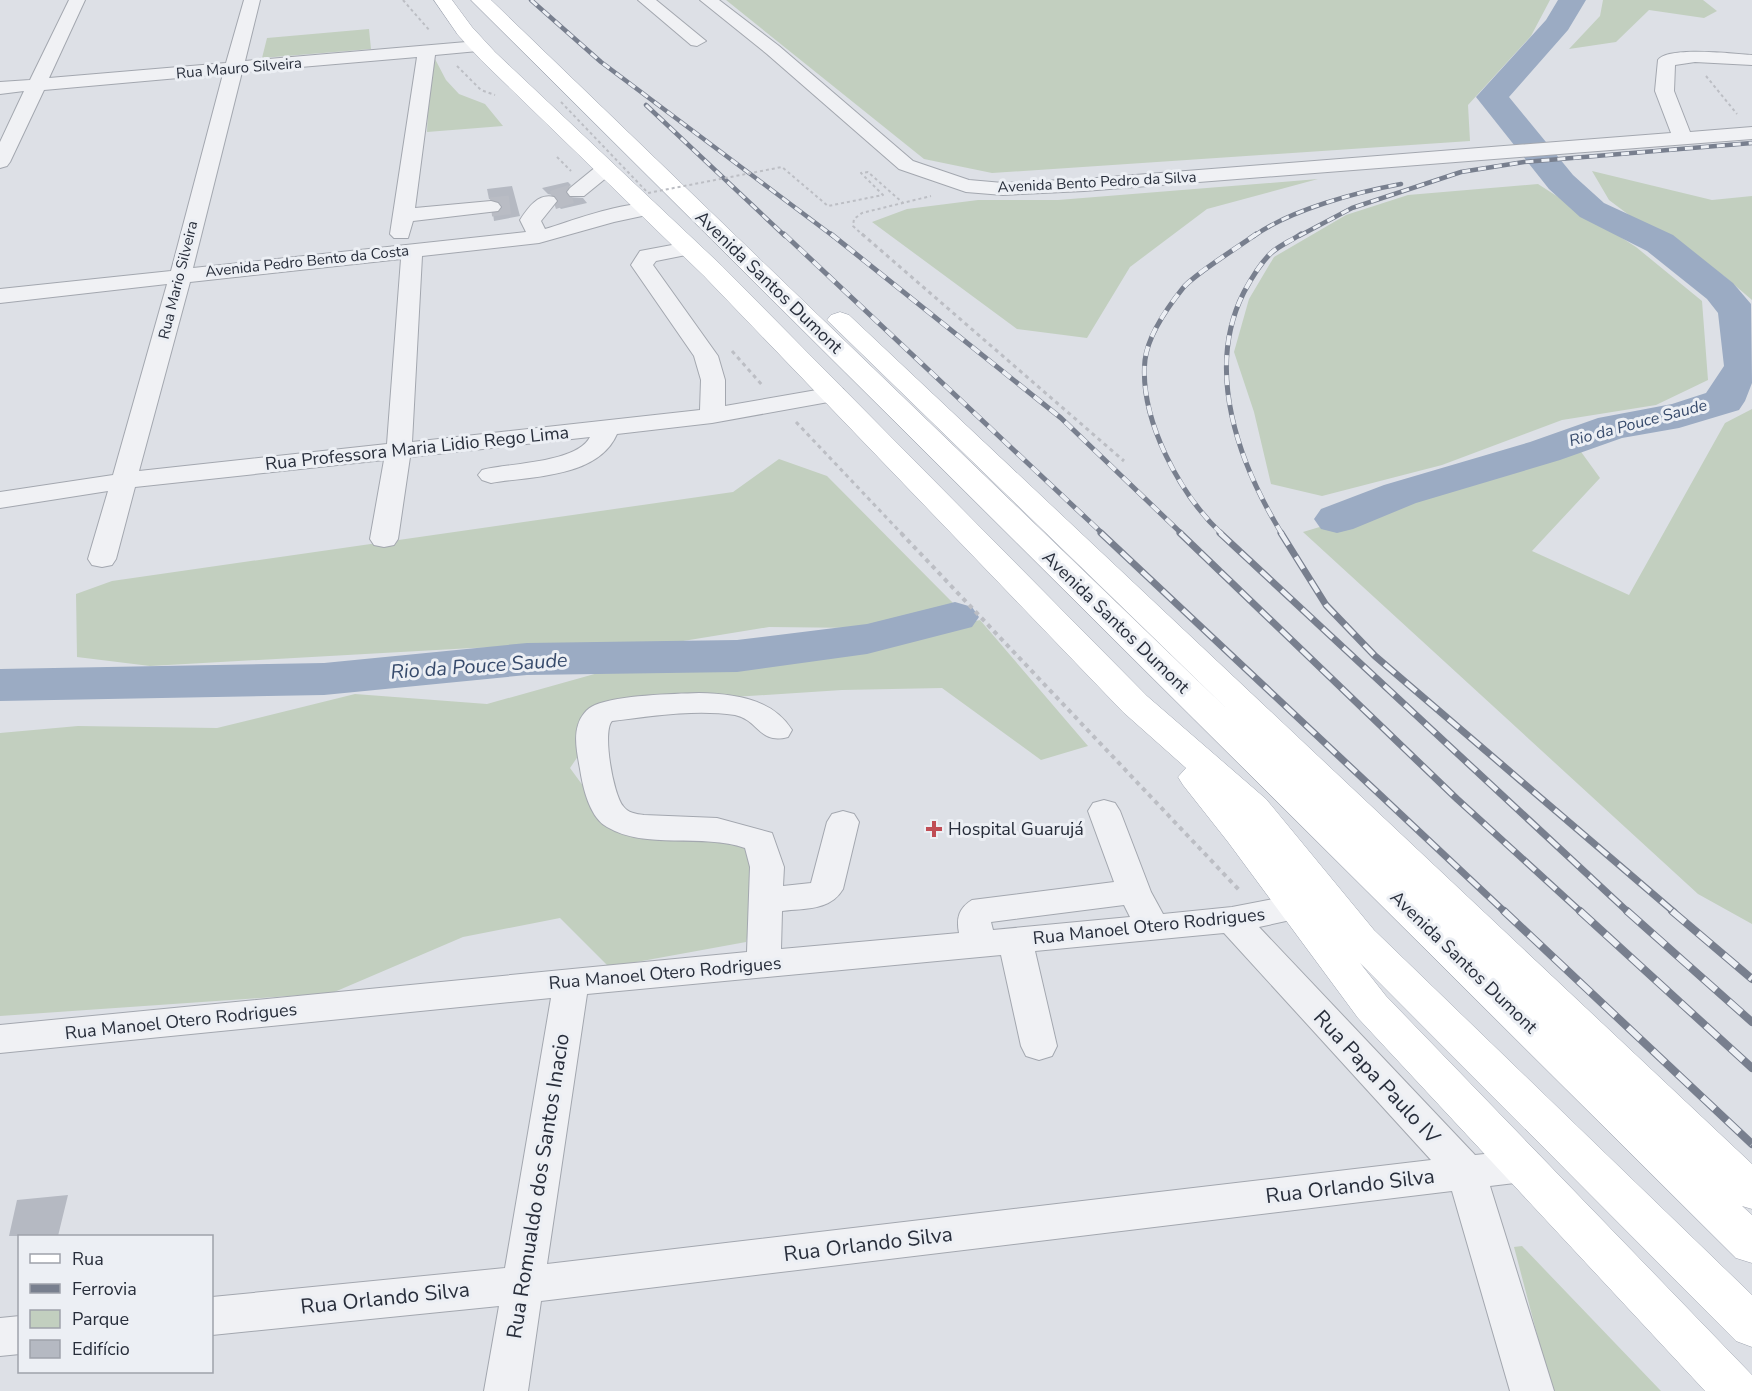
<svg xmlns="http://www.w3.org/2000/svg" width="1752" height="1391" viewBox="0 0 1752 1391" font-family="'Nunito Sans',sans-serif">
<rect width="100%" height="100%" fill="#dde0e6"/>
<path fill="#c2cfbf" d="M726,0H1550L1531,36L1468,105L1470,141L992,173L924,159Z
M1603,0H1703L1717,11L1704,18L1649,10L1616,42L1569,49L1600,16Z
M369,29L371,49L262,58L267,38Z
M435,59L446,80L459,94L485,104L503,126L427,132L430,60Z
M1592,171L1712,200L1752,196V300L1724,276L1641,224L1609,200Z
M1318,179L1207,209L1130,267L1087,338L1017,329L872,222L907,209L978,200H1058Z
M1538,184L1636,247L1702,301L1708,380L1656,405L1562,420L1442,465L1322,496L1271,484L1254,412L1234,352L1249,299L1274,257L1346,215L1408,195Z
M1752,409V924L1698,894L1303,532L1579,449L1600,478L1532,551L1629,595L1725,423Z
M779,459L827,476L953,603L863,628L769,627L677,642L472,648L150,666L77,657L76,594L112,581L733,492Z
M980,620L1088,746L1041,760L942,688L842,690L613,705L570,768L605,816L760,848L759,886L746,942L609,967L560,918L463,937L332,993L0,1016V733L78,726L217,728L355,694L487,704L648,659L841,651Z
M1522,1246L1661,1391H1552L1514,1247Z"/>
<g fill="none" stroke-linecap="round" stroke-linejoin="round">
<path fill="#9babc3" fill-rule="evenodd" d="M1558,0H1586L1568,30L1509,97L1573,175L1604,203L1673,235L1733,283L1751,304L1752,383L1745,401L1739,410L1679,428L1622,438L1560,460L1416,503L1353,529L1337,533L1321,529L1314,519L1321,509L1384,485L1530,442L1598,418L1672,404L1706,393L1724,366L1718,313L1707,299L1647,251L1580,217L1549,189L1476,97L1546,20Z
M955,602L972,607L979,617L972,627L867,654L737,672L527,675L324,695L0,701V669L324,663L527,643L737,640L867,624Z"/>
</g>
<path fill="#b5b9c2" d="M568,182L571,185L565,192L568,197L583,198L587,203L561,209L557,205L559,201L556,196L548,194L542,188Z
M512,186L520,216L494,221L493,214L500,212L503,207L499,201L489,199L487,189Z
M68,1195L58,1236H9L17,1200Z"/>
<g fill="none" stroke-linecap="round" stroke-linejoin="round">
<path stroke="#b9bcc4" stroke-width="19" stroke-dasharray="19 10" stroke-linecap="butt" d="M553,200L577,192
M491,207L517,204"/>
<defs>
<path id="minor" d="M69,0H85L49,78L226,63L244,0H260L245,61L478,41L487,46L478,51L435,55L415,208L491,201L498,203L501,207L498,211L413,221L408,238H394L390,234L417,57L242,72L193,268L526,232L520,220C528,208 538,193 554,197L557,201L541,221L545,229C571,221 632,198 656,205L659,209L656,213L614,222L539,243L422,256L412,442L700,410L701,380L694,356L631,265L640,251L688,242L696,243L699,248L696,253L656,261L653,265L718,356L725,380V406L834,387L843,389L846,394L843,399L834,401L712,423L617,434C598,478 531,476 491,483L482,480L478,475L482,470C509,463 577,463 590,437L410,457L398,539L394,545L384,547L374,545L370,539L384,460L135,487L116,559L112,565L102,567L92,565L88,559L108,491L0,508V492L113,475L167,284L0,303V289L171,271L223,74L44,90L10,162L7,166L0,168V142L24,91L0,94V82L30,80ZM401,259L387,444L139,471L190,282Z
M638,0H656L706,41L697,46L691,45Z
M700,0H719L779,46L913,161L969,180L1003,183L1084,179L1671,133L1655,91L1658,60C1668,46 1734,54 1752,55V65L1695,62L1675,65L1674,91L1690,132L1752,127V139L1084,191L1003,195L966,192L899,169L767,54Z
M604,164L611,166L614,170L611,174L584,196H570L567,192L570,188L597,166Z
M699,693C734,694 772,698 792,730L788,737C759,745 759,720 735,715C695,709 652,716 612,721C602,731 613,794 623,806C628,813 636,814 644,815L717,818L772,833L784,867L783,886L811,883L827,822L832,814L843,811L854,814L859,822L843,889C830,911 805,908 782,911L781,949L959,933C956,918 959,908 972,900L1114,882L1088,811L1093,803L1104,800L1115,803L1120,811L1151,892L1163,914L1232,907L1320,890L1332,893L1337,902L1332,911L1259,927L1475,1155L1523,1150L1537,1154L1542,1166L1537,1178L1523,1182L1490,1186L1554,1391H1510L1452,1191L541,1301L528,1391H484L499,1306L212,1335V1297L505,1268L551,998L0,1053V1025L747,952L750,867L745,848C703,833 645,850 607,827C591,818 584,792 581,775C579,761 573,740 578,725C580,717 587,708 595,705C619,695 672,694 699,693ZM1124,905L1130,917L993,930L991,922ZM1224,933L1431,1160L547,1264L587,994L1001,955L1021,1046L1026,1056L1039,1060L1052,1056L1057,1046L1035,951Z
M20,1316V1354L0,1356V1318Z"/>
<path id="major" d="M434,0H452L472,27L495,52L722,266L1147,696L1266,799L1374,930L1752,1295V1347L1736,1341L1360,963L1386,996L1752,1375V1391H1705L1358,1018L1228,842L1183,785L1178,777L1186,768L1123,712L704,276L481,60L458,35Z
M471,0H491L1226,708L827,320L831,315L840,312L849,315L1752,1164V1209L1742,1206L1752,1215V1263L1736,1258Z"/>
</defs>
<use href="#minor" stroke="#a3a7af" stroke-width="2"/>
<use href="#major" stroke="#9ea4b0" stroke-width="1"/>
<path stroke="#bcbec4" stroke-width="2" stroke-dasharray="3 3" stroke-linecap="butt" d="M403,0L430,31
M457,66L481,90L495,95
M1706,76L1737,114
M557,157L571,171
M864,236L853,226L854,219L862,213L931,196"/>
<path stroke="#bcbec4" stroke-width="3" stroke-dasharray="4 4" stroke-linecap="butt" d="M862,234L1124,461
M732,351L763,386
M796,422L902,534"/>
<path stroke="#bcbec4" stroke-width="4" stroke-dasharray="4.5 4.5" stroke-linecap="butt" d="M901,533L1241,892"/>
<use href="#minor" fill="#f0f1f4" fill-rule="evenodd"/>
<use href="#major" fill="#fff" fill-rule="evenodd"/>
<defs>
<path id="rail-far3" d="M531,0L601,62L833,236
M646,105L785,236
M1254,236C1290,210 1357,192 1401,184
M1299,236L1352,208L1461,172L1524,162L1752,143"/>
<path id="rail-far2" d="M784,234L1103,534
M831,234L1061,418L1182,534
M1222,534C1180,495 1139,419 1145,360C1148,335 1167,308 1183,288C1194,274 1239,247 1256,234
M1282,534C1239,464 1204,370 1244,292C1251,279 1260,264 1270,254C1278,246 1291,241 1301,234"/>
<path id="rail-far1" d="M1101,533L1505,912
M1180,533L1457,799L1581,912
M1220,533L1628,912
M1281,533L1326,605L1375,656L1674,912"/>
<path id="rail" d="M1504,911L1752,1144
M1580,911L1752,1068
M1627,911L1752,1022
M1672,911L1752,979"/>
</defs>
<use href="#rail-far3" stroke="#787f8e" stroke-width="4.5"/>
<use href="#rail-far2" stroke="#787f8e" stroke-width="5"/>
<use href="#rail-far1" stroke="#787f8e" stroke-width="7"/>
<use href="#rail" stroke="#787f8e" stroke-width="8"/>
<use href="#rail-far3" stroke="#eceff4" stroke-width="3" stroke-dasharray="8" stroke-linecap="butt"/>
<use href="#rail-far2" stroke="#eceff4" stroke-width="4" stroke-dasharray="10" stroke-linecap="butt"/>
<use href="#rail-far1" stroke="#eceff4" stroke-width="4.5" stroke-dasharray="14" stroke-linecap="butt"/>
<use href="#rail" stroke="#eceff4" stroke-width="6" stroke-dasharray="17" stroke-linecap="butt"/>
<path stroke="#bcbec4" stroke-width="2" stroke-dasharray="3 3" stroke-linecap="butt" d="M561,102L648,193L782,167L828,206L883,195L861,173L868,172L903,203"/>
</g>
<path fill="#c04d55" stroke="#eceff4" stroke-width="2" d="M931 820h6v6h6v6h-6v6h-6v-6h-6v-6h6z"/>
<g text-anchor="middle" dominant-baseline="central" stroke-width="6" stroke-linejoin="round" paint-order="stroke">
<g font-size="15" fill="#282e3b" stroke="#eceff4">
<text transform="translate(239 68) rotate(-5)">Rua Mauro Silveira</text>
<text transform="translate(1097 182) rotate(-3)">Avenida Bento Pedro da Silva</text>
<text transform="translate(307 261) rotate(-6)">Avenida Pedro Bento da Costa</text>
<text transform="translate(178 280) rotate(-76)">Rua Mario Silveira</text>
</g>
<g font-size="16" font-style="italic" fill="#364a6b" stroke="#eceff4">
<text transform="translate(1638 423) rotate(-15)">Rio da Pouce Saude</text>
</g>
<g font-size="18" fill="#282e3b" stroke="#eceff4">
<text transform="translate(769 282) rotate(44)">Avenida Santos Dumont</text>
<text transform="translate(417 448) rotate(-6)">Rua Professora Maria Lidio Rego Lima</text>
<text transform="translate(1116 622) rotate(44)">Avenida Santos Dumont</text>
<text transform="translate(1149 926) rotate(-6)">Rua Manoel Otero Rodrigues</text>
<text transform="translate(1464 962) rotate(44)">Avenida Santos Dumont</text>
<text transform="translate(665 973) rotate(-5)">Rua Manoel Otero Rodrigues</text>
<text transform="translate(181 1021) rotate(-6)">Rua Manoel Otero Rodrigues</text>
</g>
<g font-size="18" fill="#282e3b" stroke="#eceff4" text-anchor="start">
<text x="948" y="829">Hospital Guarujá</text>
</g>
<g font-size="20" font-style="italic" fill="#364a6b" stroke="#eceff4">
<text transform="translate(479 666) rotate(-4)">Rio da Pouce Saude</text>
</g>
<g font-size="21" fill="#282e3b" stroke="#eceff4">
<text transform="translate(1377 1077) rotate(47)">Rua Papa Paulo IV</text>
<text transform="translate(538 1186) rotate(-81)">Rua Romualdo dos Santos Inacio</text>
<text transform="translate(1350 1186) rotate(-7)">Rua Orlando Silva</text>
<text transform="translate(868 1244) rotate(-7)">Rua Orlando Silva</text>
<text transform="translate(385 1298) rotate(-6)">Rua Orlando Silva</text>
</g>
</g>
<rect x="18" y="1235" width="195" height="138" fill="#eceff4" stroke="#9ea2aa" stroke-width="1.5"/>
<rect x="30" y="1254" width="30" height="9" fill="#ffffff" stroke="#9ea2aa" stroke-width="1.5"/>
<text x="72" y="1265" font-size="18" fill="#282e3b">Rua</text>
<rect x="30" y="1284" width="30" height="9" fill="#787f8e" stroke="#9ea2aa" stroke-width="1.5"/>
<text x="72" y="1295" font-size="18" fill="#282e3b">Ferrovia</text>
<rect x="30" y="1310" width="30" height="18" fill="#c2cfbf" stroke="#9ea2aa" stroke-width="1.5"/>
<text x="72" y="1325" font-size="18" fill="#282e3b">Parque</text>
<rect x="30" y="1340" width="30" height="18" fill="#b5b9c2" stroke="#9ea2aa" stroke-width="1.5"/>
<text x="72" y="1355" font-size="18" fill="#282e3b">Edifício</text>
</svg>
